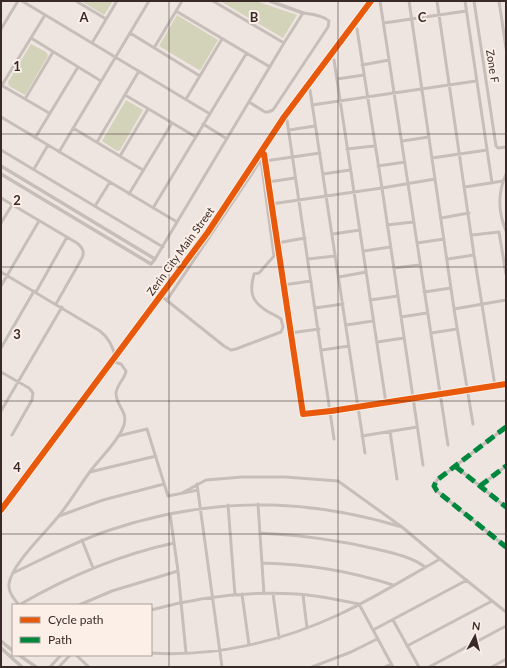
<svg xmlns="http://www.w3.org/2000/svg" width="507" height="668" viewBox="0 0 507 668" font-family="Lato,sans-serif">
<rect width="100%" height="100%" fill="#eee5e1"/>
<path fill="#d3d3b9" d="M81,1H113L104,15Z
M220,1H256L297,15L283,38Z
M177,15L218,40L201,69L199,70L159,46Z
M31,44L46,52L48,56L25,95L9,86L8,82Z
M126,100L143,110L120,150L117,151L102,141Z"/>
<g fill="none" stroke-linecap="round" stroke-linejoin="round">
<path stroke="#c8beb9" stroke-width="3" d="M22,1L210,114
M76,1L106,19
M213,1L284,43
M380,1L448,445
M409,1L454,309L473,424
M437,1L474,255L495,386
M465,1L492,183
M474,1L496,146L498,148L506,147
M499,1L506,48
M176,11L270,67
M384,23L466,11
M1,29L18,1
M357,29L382,188L423,465
M130,33L200,76
M31,38L101,81
M92,43L117,1
M154,48L182,1
M334,60L386,403
M362,65L389,60
M337,79L364,75
M1,85L49,113
M2,85L45,15
M310,90L365,453
M125,95L196,137
M25,99L53,52
M186,99L222,39
M312,105L476,81
M1,117L177,222
M287,120L334,439
M203,124L227,139
M73,128L143,170
M289,130L315,126
M35,138L78,67
M402,141L429,137
M97,142L139,71
M347,149L374,146
M1,150L163,247
M59,152L149,1
M264,154L303,414L331,411L506,384
M120,156L148,109
M432,158L487,150
M265,161L320,153
M378,166L405,162
M34,169L48,145
M323,174L350,170
M506,174C498,192 498,212 506,231
M268,182L295,178
M465,187L503,181
M129,194L172,123
M1,198L77,243C82,247 85,251 82,258L56,304
M271,204L382,188L435,179
M95,206L110,182
M153,208L246,54
M441,218L469,213
M1,223L12,205
M387,225L413,222
M333,234L360,230
M472,235L499,232L506,274
M277,243L305,238
M417,243L444,239
M364,251L390,247
M155,259L284,43L303,13C311,14 323,15 329,21L328,27L273,110L268,112H265L249,102
M308,259L335,256
M448,259L474,255
M394,268L420,265
M1,272L100,331C109,338 113,346 115,357
M339,277L366,272
M283,285L311,281
M1,286L39,221
M36,292L67,237
M424,292L451,288
M160,295L224,346L231,350L236,349L281,332L283,327L281,319C276,315 269,313 264,309C250,300 250,289 254,274L259,273L274,256L261,160L167,300
M370,300L398,296
M315,308L343,304
M454,309L506,300
M401,317L427,313
M346,325L373,321
M290,333L319,329
M431,333L457,329
M377,342L404,338
M1,348L34,291
M322,350L349,346
M1,372L29,388L33,393L32,400L12,435
M1,411L62,307
M506,427L437,480L434,486L437,491L506,547
M390,431L397,479
M118,436L147,429L168,496L198,490
M362,436L417,427
M455,466L506,507
M90,472L156,456
M197,484L222,667
M480,486L506,466
M182,493L206,480L242,477H285L338,481L402,527L440,559L506,612
M258,504L264,594
M228,505L235,595
M170,514L178,571L186,653
M59,516L103,500L164,484
M260,533C300,535 338,540 376,549C393,553 412,557 425,567
M82,540L93,568
M262,563C307,564 350,571 393,585
M13,573C45,558 76,541 110,530C208,497 303,497 402,527
M242,594L249,645
M273,594L279,638
M303,595L307,628
M19,605C14,599 8,592 9,584C11,565 45,533 57,518C69,504 78,488 89,473C99,459 114,446 122,430C131,412 116,408 116,393C117,384 125,379 126,371L121,364L111,361
M19,605C69,576 118,555 174,543
M79,605L112,591L178,571
M151,610C198,597 247,591 296,594C317,595 338,600 359,604L393,667
M393,620L419,667
M373,630L467,580
M407,646L492,601
M151,653C215,657 280,642 338,615C373,599 406,578 440,559
M76,655L89,667
M50,667L61,655
M59,667L70,655
M312,667L351,652L377,639
M385,667L391,664
M429,667L506,626
M492,667L506,659"/>
<path stroke="#c8beb9" stroke-width="3.5" d="M270,1L303,13
M1,166L155,259L151,264L1,174
M1,510L208,232L284,117L371,1
M1,641L13,651
M1,648L22,667
M19,655L36,667"/>
<path stroke="#00873e" stroke-width="5" stroke-dasharray="10 5" stroke-linecap="butt" d="M506,427L437,480L434,486L437,491L506,547
M455,466L506,507
M480,486L506,466"/>
<defs>
<path id="cycleway" d="M264,154L303,414L331,411L506,384
M1,510L208,232L284,117L371,1"/>
</defs>
<use href="#cycleway" stroke="#fbefe7" stroke-width="8"/>
<use href="#cycleway" stroke="#e8590c" stroke-width="6"/>
</g>
<path fill="none" stroke="#392a27" stroke-width="1" stroke-opacity="0.55" d="M169,1V667M338,1V667M1,134H506M1,267H506M1,401H506M1,534H506"/>
<g text-anchor="middle" dominant-baseline="central" stroke-width="4" stroke-linejoin="round" paint-order="stroke">
<g font-size="11" fill="#392a27" stroke="#fbefe7">
<text transform="translate(493 66) rotate(81)">Zone F</text>
<text transform="translate(180 251) rotate(-54)">Zerin City Main Street</text>
</g>
</g>
<g font-size="13" text-anchor="middle" font-weight="bold" fill="#392a27" stroke="#fbefe7" stroke-width="4" stroke-linejoin="round" paint-order="stroke">
<text x="84" y="22">A</text>
<text x="254" y="22">B</text>
<text x="422" y="22">C</text>
<text x="17" y="71">1</text>
<text x="17" y="205">2</text>
<text x="17" y="339">3</text>
<text x="17" y="472">4</text>
</g>
<rect width="507" height="668" fill="none" stroke="#392a27" stroke-width="4"/>
<rect x="12" y="604" width="140" height="52" fill="#fbefe7" stroke="#ada09a"/>
<rect x="20" y="617" width="20" height="6" fill="#e8590c" stroke="#ada09a"/>
<text x="48" y="624" font-size="12" fill="#392a27">Cycle path</text>
<rect x="20" y="637" width="20" height="6" fill="#00873e" stroke="#ada09a"/>
<text x="48" y="644" font-size="12" fill="#392a27">Path</text>
<g transform="translate(475 636) rotate(7)" stroke="#fbefe7" stroke-width="3" paint-order="stroke">
<path d="M0-3L7 15L0 10L-7 15Z" fill="#392a27"/>
<text y="-6" font-size="11" font-weight="bold" text-anchor="middle" fill="#392a27">N</text>
</g>
</svg>
